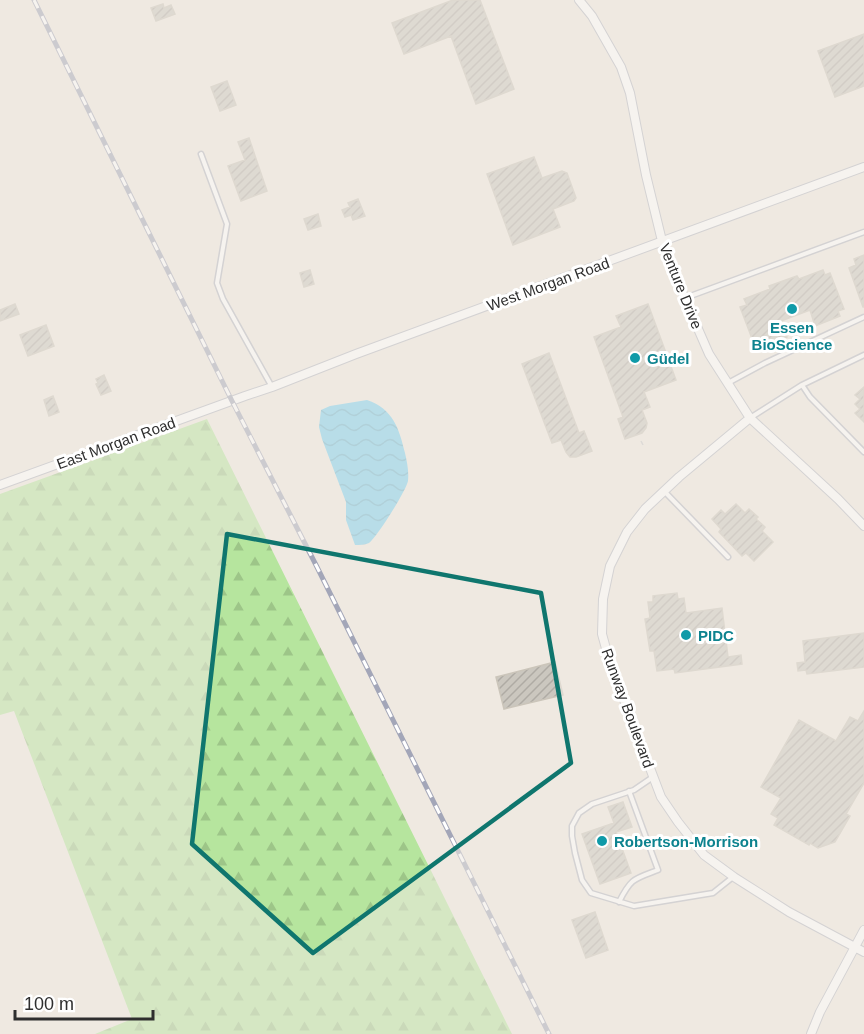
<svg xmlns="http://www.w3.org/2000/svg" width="864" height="1034" viewBox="0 0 864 1034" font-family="Helvetica,sans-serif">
<defs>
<pattern id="forest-firs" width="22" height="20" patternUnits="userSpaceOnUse" patternTransform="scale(1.5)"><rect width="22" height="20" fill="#b6e59e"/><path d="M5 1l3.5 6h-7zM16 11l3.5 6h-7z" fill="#9dc588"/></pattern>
<pattern id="water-waves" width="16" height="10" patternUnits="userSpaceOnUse" patternTransform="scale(1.5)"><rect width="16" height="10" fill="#75cff0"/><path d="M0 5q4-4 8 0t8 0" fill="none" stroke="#66b2ce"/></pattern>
<pattern id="building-hatch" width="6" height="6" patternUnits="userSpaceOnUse" patternTransform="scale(1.5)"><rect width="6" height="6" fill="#cbc7bf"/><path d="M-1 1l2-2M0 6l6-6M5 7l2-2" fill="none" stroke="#afaba4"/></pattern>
</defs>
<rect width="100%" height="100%" fill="#efe9e1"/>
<path fill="url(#forest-firs)" d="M207,419L512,1034H95L132,1019L14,711L0,715V494Z"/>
<path fill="url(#water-waves)" d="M367,400C393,409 399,428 405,453C407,462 409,471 408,481C406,491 377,537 369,543C364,545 360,545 355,545L346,520V502L322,439L319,427L321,410L330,406Z"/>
<path fill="url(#building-hatch)" stroke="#cbc5ba" stroke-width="1.5" d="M453,0H480L514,89L476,104L451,36L404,54L392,23Z
M163,4L164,8L171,5L175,14L156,21L151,8Z
M864,34V86L835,97L818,51Z
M227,81L236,105L220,111L211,87Z
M249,138L267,191L241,201L228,166L245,160L238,142Z
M534,157L542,178L562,171L567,173L576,198L574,201L553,209L560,227L513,245L487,174Z
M358,199L365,216L353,220L351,215L345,217L342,210L350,207L348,203Z
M318,214L321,226L308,230L304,219Z
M864,255V307H863L849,268L856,265L854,259Z
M310,270L314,284L304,287L300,273Z
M823,270L825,275L830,273L844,309L838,311L840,316L815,326L810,310L781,321L787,337L756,349L740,307L747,305L744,299L770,289L769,286L797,276L799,279Z
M15,304L19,314L0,321V310Z
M648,304L676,380L644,392L650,407L642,410L647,423L646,428L642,433L625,439L618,419L623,417L594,337L621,327L616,316Z
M46,325L54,346L28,356L20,335Z
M549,353L579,433L584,431L592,451L576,457H570L566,452L561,440L552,443L522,364Z
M104,375L111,391L101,395L96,384L98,383L96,379Z
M864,387V422L855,413L860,409L855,404L860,399L855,395Z
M53,396L59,412L49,416L44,400Z
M736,504L745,513L749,509L758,517L756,519L765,527L762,531L773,542L754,561L746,553L742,556L719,532L721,529L712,519L721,510L725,514Z
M677,593L678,599L684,598L686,613L722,608L728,657L741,655L742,664L675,673L674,669L657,671L654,651H650L645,619L650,618L648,602H653V596Z
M864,633V667L807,674L806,670L798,671L797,663L805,662L803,641Z
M555,662L563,695L504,709L496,677Z
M864,711V783L846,814L850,816L835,842L818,848L810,843L809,845L774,825L778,818L771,814L781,798L761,787L799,720L836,741L850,717L858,721Z
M623,802L632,827L616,832L631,873L600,884L582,834L614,823L608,807Z
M595,912L608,950L586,958L572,920Z"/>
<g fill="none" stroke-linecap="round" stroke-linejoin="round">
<defs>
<path id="lane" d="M201,154L227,224L217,283L223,299L272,387
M685,298L864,232
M728,383L765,363L864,317
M802,385L810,397L864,452
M750,418L802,385L864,355
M665,492L728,557
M653,777L634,790L592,804L579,813L572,826V836L575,853L582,880L591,893L634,906L713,893L733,877
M619,902C631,878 634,879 658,870L629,791"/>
<path id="street" d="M579,0L592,16L621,67L630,93L646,175L662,241L685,299L709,354L750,418L838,499L864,526
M750,418L679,477L645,509L627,532L610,566L603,599L602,634L610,663L661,797L678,822L704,855L734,877L789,912L864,952
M0,485L245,396L272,387L356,354L864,167
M811,1034L820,1012L864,930"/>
</defs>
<use href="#lane" stroke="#b4b7c1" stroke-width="7"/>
<use href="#street" stroke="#b4b7c1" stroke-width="10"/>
<path stroke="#c9c9c9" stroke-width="1.5" stroke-dasharray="4.5 3" stroke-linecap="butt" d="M641,441L643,445"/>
<use href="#lane" stroke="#fff" stroke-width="4"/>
<use href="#street" stroke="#fff" stroke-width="8"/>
<defs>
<path id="rail" d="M34,0L232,401L317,567L549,1034"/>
</defs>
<use href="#rail" stroke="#a3a6b8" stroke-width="5"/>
<use href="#rail" stroke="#fff" stroke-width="3" stroke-dasharray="9" stroke-linecap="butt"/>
</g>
<path d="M0 0H864V1034H0ZM227,534L541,593L571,763L313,953L192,844Z" fill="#efe9e1" fill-opacity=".55" fill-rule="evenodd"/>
<path fill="none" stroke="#0f766e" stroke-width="4.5" stroke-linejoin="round" d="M227,534L541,593L571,763L313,953L192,844Z"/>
<g fill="#0f9aa8" stroke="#fff" stroke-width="2">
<circle cx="792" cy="309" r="6"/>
<circle cx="635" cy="358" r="6"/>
<circle cx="686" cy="635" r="6"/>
<circle cx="602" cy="841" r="6"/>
</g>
<g text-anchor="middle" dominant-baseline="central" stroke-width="6" stroke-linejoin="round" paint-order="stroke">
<g font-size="15" fill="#2e2e2e" stroke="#fff">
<text transform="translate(548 284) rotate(-20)">West Morgan Road</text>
<text transform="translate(681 286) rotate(68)">Venture Drive</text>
<text transform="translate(116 443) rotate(-20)">East Morgan Road</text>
<text transform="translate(628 708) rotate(70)">Runway Boulevard</text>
</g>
<g font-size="15" font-weight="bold" fill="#0d838f" stroke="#fff" text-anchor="start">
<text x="792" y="327" text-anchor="middle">Essen<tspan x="792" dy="17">BioScience</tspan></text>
<text x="647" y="358">Güdel</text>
<text x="698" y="635">PIDC</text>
<text x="614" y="841">Robertson-Morrison</text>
</g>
</g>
<path d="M15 1010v9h138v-9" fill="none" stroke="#2e2e2e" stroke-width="3"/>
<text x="24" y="1010" font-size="18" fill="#2e2e2e" stroke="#ffffff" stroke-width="4.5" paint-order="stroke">100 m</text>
</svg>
